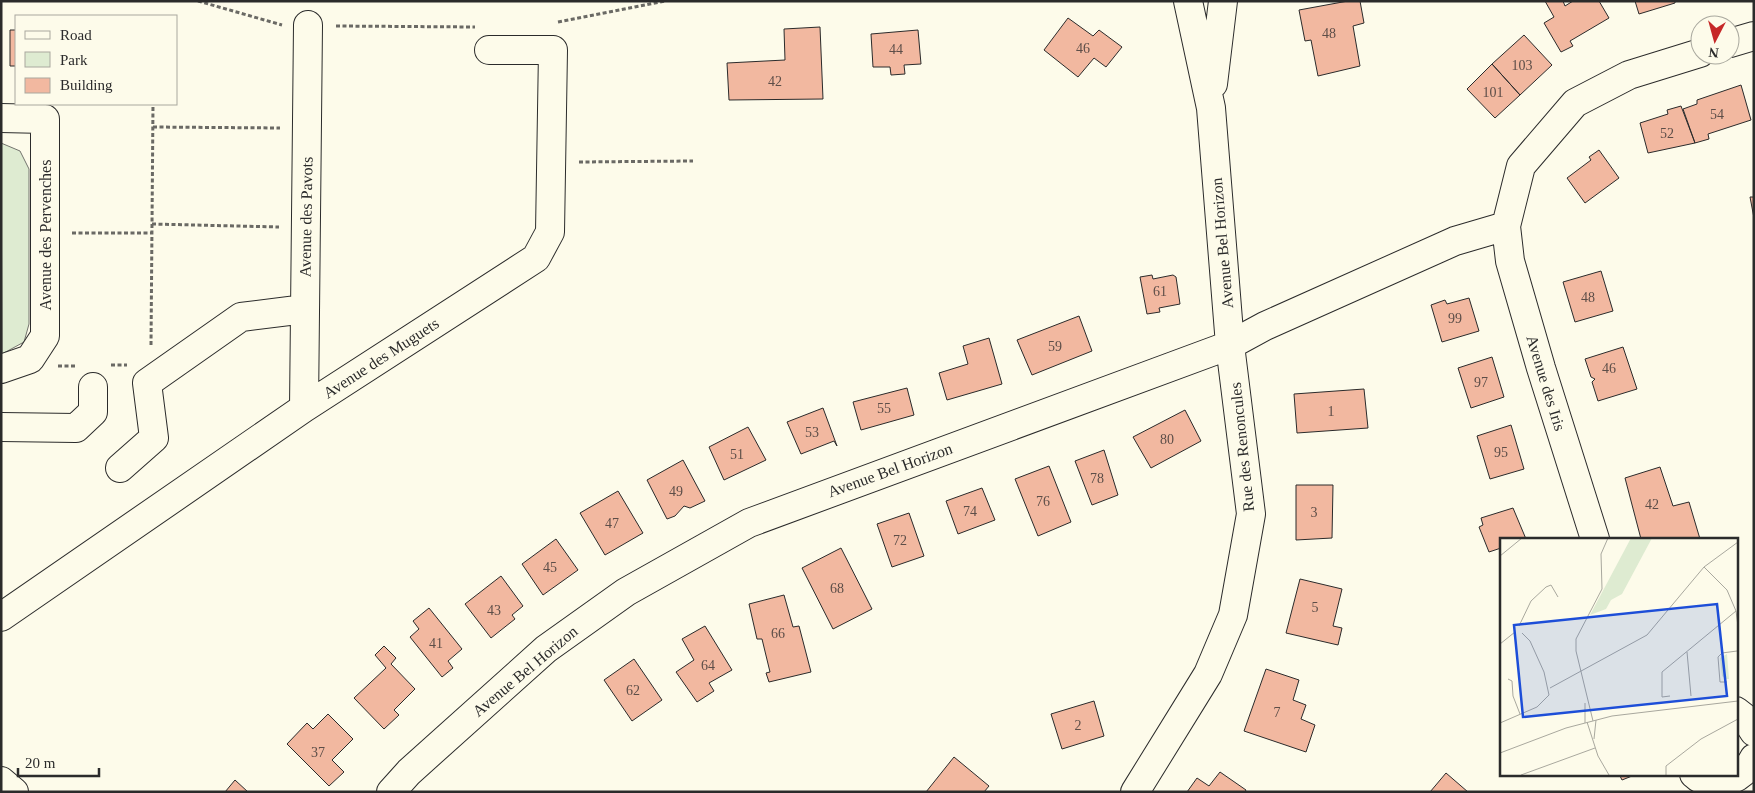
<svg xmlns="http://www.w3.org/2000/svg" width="1755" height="793" viewBox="0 0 1755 793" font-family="Georgia,serif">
<rect width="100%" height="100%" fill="#fdfbea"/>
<path fill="#deebd1" stroke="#74746e" d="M1,143L20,151L29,169V324L24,342L2,354Z"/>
<path fill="#f2b8a0" stroke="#2b2b2b" d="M1348,1H1360L1364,23L1353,26L1360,66L1318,76L1311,40L1305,41L1299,10Z
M1545,1H1563L1565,6L1573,1H1599L1609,18L1570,41L1573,46L1561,52L1544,23L1554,17Z
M1635,1H1675V3L1639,14Z
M1068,18L1093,36L1099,30L1122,47L1106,67L1094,58L1078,77L1044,50Z
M820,27L823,99L729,100L727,63L785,60L784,29Z
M10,30H16V66H10Z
M918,30L921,64L904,65L905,74L891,75L890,67H873L871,34Z
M1524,35L1552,65L1520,95L1492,64Z
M1492,64L1520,95L1495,118L1467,89Z
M1741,85L1751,120L1708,134L1709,139L1695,143L1683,109L1697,104V100Z
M1681,106L1695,143L1648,153L1640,123L1668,114L1667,110Z
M1599,150L1619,178L1585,203L1567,178L1591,160L1589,157Z
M1750,197H1754V218Z
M1601,271L1613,311L1575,322L1563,282Z
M1152,275L1153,279L1173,275L1176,277L1180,304L1159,308L1160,312L1147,314L1140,277Z
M1469,298L1479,331L1442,342L1431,305L1445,300L1447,304Z
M1079,316L1092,351L1032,375L1017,340Z
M989,338L1002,384L947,400L939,373L968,364L963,346Z
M1623,347L1637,389L1598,401L1592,382L1595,379L1591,377L1585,359Z
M1492,357L1504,397L1471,408L1458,368Z
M907,388L914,415L861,430L853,402Z
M1364,389L1368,428L1297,433L1294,394Z
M823,408L837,446L834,441L801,454L787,422Z
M1185,410L1201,441L1151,468L1133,437Z
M1511,425L1524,469L1490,479L1477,436Z
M748,427L766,460L724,480L709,447Z
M1104,450L1118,495L1092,505L1075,461Z
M683,460L705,501L690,508L684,506L675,516L667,519L647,480Z
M1049,466L1071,522L1038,536L1015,479Z
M1660,467L1673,506L1689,502L1700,539H1641L1625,478Z
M1296,485H1333L1332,538L1296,540Z
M982,488L995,520L958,534L946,501Z
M618,491L643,533L605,555L580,513Z
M1513,508L1526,539H1501V548L1489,552L1479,527L1483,525L1481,518Z
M909,513L924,556L892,567L877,524Z
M556,539L578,570L543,595L522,564Z
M841,548L872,609L833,629L802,568Z
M501,576L523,606L512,615L515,619L491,638L465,604Z
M1300,579L1342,589L1333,626L1342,628L1338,645L1286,633Z
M784,595L793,627L799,626L811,672L769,682L766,673L770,672L762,639H757L749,604Z
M429,608L462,649L448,661L453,668L442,677L410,637L419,629L413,621Z
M705,626L732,670L709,683L714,691L697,702L676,672L694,660L682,639Z
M384,646L396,658L391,664L415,689L394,710L399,715L384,729L354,698L386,668L375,655Z
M634,659L662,700L632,721L604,680Z
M1266,669L1299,680L1293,700L1306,705L1301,719L1315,725L1306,752L1244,731Z
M1094,701L1104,736L1062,749L1051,714Z
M328,714L353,739L332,760L344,772L329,786L287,744L307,723L313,729Z
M954,757L989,786L984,792H926Z
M1220,772L1246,790L1245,792H1187L1197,778L1209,786Z
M1446,773L1468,792H1430Z
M1619,774H1637L1622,780Z
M235,780L248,792H225Z"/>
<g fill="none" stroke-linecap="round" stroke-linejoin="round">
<defs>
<path id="minor" d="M1730,43L1754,36
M1213,84L1223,1
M1,118L45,119V336L30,359L1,369
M304,408L308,25
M1,427L76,428L93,412V387
M120,468L154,438L147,383L241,317L305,309
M1595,539L1541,368L1510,261L1506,226L1521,166L1575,103L1629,75L1700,53
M1,617L304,408L536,258L550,232L553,50H489
M1736,711L1745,718L1754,732
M1694,774C1714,793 1743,780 1754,758
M1,781L14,792
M391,792L409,772L546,649L626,592L749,523L1230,345L1265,326L1455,241L1506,226
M1135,792L1208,674L1233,615L1251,514L1230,345L1211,108L1188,1"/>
</defs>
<use href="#minor" stroke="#2b2b2b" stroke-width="30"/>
<path stroke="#6a6964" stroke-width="3" stroke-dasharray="4 2.5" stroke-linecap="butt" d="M198,1L282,25
M558,22L665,1
M336,26L475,27
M153,127L280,128
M579,162L693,161
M152,224L279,227
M72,233H152
M151,345L153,104
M111,365H127
M58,366H77"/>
<use href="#minor" stroke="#fdfbea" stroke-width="28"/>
</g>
<g text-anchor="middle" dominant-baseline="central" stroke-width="4" stroke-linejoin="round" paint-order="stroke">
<g font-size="14" fill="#5d4e48">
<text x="1329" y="33">48</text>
<text x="1083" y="48">46</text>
<text x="896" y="49">44</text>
<text x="1522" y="65">103</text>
<text x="775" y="81">42</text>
<text x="1493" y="92">101</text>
<text x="1717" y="114">54</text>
<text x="1667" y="133">52</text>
<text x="1160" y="291">61</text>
<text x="1588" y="297">48</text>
<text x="1455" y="318">99</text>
<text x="1055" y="346">59</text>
<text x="1609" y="368">46</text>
<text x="1481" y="382">97</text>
<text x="884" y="408">55</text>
<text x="1331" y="411">1</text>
<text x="812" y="432">53</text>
<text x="1167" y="439">80</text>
<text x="1501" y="452">95</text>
<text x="737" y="454">51</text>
<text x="1097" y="478">78</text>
<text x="676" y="491">49</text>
<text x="1043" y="501">76</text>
<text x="1652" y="504">42</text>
<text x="970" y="511">74</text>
<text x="1314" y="512">3</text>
<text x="612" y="523">47</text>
<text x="900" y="540">72</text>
<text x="550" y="567">45</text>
<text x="837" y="588">68</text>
<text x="1315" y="607">5</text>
<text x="494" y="610">43</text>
<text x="778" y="633">66</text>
<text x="436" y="643">41</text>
<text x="708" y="665">64</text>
<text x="633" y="690">62</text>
<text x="1277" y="712">7</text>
<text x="1078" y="725">2</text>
<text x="318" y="752">37</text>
</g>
<g font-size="16" fill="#2b2b2b" stroke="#fdfbea">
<text transform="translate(306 217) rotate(-89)">Avenue des Pavots</text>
<text transform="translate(45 235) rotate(-90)">Avenue des Pervenches</text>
<text transform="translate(1222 243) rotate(-95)">Avenue Bel Horizon</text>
<text transform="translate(381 358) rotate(-33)">Avenue des Muguets</text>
<text transform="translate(1546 383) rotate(73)">Avenue des Iris</text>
<text transform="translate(1242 447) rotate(-96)">Rue des Renoncules</text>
<text transform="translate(890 470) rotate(-20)">Avenue Bel Horizon</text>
<text transform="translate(525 671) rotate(-40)">Avenue Bel Horizon</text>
</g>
</g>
<g transform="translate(1500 538)">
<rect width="238" height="238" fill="#fdfbea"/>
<path d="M131,0H152L122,56L111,62L106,71L90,77ZM227,116L229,141H226L222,138L220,120Z" fill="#deebd1"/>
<path fill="none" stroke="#a9a89e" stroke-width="1" d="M0,18L22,0M204,29L227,52L236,73L238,88M19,88L31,63L46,49L51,47L58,59M0,106L15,94M187,114L191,158M8,141L12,143L13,158L20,176M227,144H220L218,119L222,115L237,113M50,150L147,97L204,29L238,4M170,158L162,159V134L236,73M93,183L76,113V101L102,51L101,16L108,0M87,184L98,218L109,237M0,185L37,169L49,157L44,134L30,103L22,95M85,185V165M94,201L96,182M0,215L66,190L112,178L238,163M21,237L95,210M166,237V228L201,201L238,181"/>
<path fill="#1d4ed8" fill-opacity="0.15" stroke="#1d4ed8" stroke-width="2.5" d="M217,66L227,158L23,179L14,87Z"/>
<rect width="238" height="238" fill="none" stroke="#2b2b2b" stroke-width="2.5"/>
</g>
<rect width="1755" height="793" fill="none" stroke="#2b2b2b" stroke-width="5"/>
<rect x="15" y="15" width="162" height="90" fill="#fdfbea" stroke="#a9a89e"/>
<rect x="25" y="31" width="25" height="8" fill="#fdfbea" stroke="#a9a89e"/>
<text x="60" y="40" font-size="15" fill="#2b2b2b">Road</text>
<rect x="25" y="52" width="25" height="15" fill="#deebd1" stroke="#a9a89e"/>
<text x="60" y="65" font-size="15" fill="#2b2b2b">Park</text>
<rect x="25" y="78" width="25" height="15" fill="#f2b8a0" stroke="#a9a89e"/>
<text x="60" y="90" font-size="15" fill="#2b2b2b">Building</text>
<g transform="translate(1715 40) rotate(186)"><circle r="24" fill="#fdfbea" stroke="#a9a89e"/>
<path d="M0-4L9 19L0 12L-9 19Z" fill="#c62828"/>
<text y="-8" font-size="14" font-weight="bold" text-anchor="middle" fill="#2b2b2b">N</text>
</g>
<path d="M18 768v8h81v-8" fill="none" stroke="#2b2b2b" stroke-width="2.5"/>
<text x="25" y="768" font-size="15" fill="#2b2b2b" stroke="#fdfbea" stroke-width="4" paint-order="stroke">20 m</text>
</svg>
